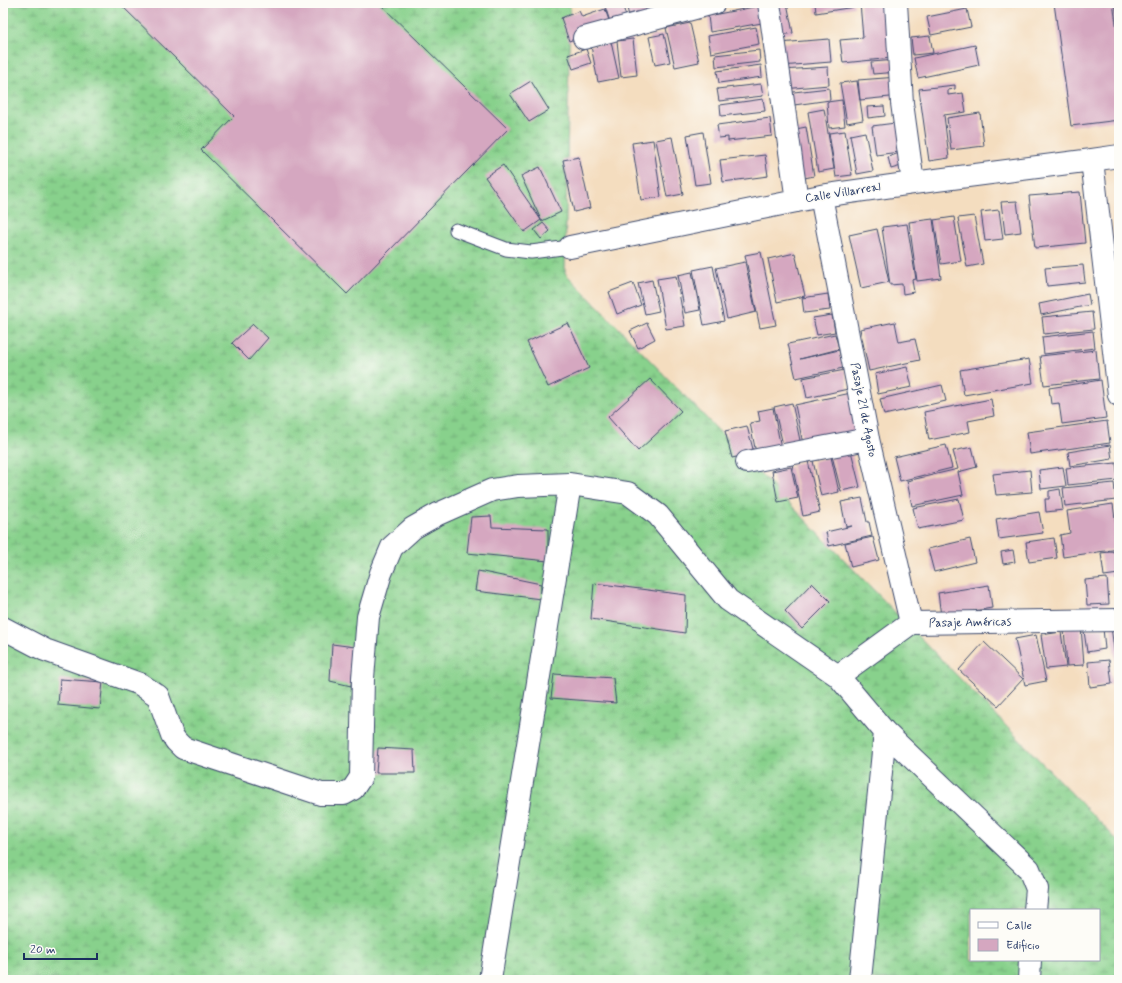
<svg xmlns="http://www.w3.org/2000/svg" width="1122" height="983" viewBox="0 0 1122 983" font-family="Mynerve,sans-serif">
<defs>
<pattern id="wetland-marsh" width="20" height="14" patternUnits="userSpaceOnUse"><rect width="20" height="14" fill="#88d18c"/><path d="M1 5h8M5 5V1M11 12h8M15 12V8" fill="none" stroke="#6eaa76"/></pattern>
</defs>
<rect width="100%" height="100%" fill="#fdfcf7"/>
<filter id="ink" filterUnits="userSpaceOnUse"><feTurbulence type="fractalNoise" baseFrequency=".025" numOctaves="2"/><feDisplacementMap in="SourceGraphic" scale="8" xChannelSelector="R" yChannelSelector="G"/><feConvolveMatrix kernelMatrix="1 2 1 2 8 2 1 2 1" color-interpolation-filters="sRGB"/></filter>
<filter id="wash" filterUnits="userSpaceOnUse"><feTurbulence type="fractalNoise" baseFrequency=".012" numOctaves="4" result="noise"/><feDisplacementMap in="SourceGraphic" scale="16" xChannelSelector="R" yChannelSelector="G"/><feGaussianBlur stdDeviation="0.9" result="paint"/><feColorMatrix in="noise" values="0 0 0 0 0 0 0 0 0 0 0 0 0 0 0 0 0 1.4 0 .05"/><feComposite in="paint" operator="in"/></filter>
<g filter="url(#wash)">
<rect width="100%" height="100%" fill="#f4ddbf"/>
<path fill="url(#wetland-marsh)" stroke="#528075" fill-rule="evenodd" d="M3,3H570L565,273L1119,842V957L1116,980H3ZM971,910H1099V960H971Z"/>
<g id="blocks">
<path fill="#d5a7c0" d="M119,3H379L508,129L347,294L201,150L234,116Z
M604,3H622L627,20L611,25Z
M626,3H651L654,15L630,21Z
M653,3H683L658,15Z
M774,3H787L793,33L781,35Z
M815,3H853L854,7L816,13Z
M860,3H887L892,58L843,63L840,40L863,38Z
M1054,3H1113L1119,44V120L1071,126Z
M1115,3H1119V24H1118Z
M759,6L762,23L710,32L708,16Z
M605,9L611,26L569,41L561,18L579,11L582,17Z
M967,9L971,27L931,35L927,17Z
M690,23L699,62L675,67L666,28Z
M756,27L759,44L711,53L708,36Z
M664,34L670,62L655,65L649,37Z
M930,36L933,53L913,55L911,38Z
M633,39L637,75L621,77L617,41Z
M829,39L831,62L781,66L779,43Z
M611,42L619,78L598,82L591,46Z
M975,45L979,65L918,78L914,58Z
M586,49L591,63L573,69L568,55Z
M759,50L760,62L716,67L715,55Z
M897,60L898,72L873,74L871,62Z
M761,65L762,77L719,83L717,71Z
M828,67L829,85L783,89L782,70Z
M898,77L900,96L860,100L858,80Z
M531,81L549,110L529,122L510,94Z
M857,81L863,120L847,123L840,83Z
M761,84L763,96L719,101L717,89Z
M955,85V89L948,90V95L963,93L966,112L944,115L949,158L929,161L919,89Z
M829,88L830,100L787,106L785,93Z
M763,99L765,111L721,116L720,105Z
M842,100L845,126L829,128L827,102Z
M884,106L885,116L868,118L867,107Z
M824,109L834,169L818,172L808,112Z
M980,113L984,146L951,150L947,118Z
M770,118L772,136L728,141V137L719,138L717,125Z
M903,122L907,151L876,155L872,126Z
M806,127L814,176L800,179L791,130Z
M845,131L852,175L836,177L829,133Z
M703,132L711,183L695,185L687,135Z
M865,132L873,171L857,174L850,135Z
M672,137L683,194L667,197L656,140Z
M653,140L661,197L641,200L632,143Z
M905,151L908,164L891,169L888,157Z
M765,155L768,176L723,182L720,160Z
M579,157L590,208L574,212L563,160Z
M503,165L541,220L524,232L485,177Z
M540,167L561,212L542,221V222L521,176Z
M1080,192L1085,243L1035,248L1029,196Z
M1017,201L1021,232L1005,234L1001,202Z
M999,210L1003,239L985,241L981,212Z
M974,216L983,264L967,267L958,218Z
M954,217L961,261L941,264L934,220Z
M933,219L941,278L917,281L909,222Z
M543,223L550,231L541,239L534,230Z
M907,224L916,279L912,280L914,292L903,294L902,284L890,285L882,227Z
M877,229L889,282L861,288L849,235Z
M761,252L776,325L760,328L745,255Z
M795,253L805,296L777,302L768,259Z
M745,262L756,312L727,319L716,268Z
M1083,265L1085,282L1047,286L1045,268Z
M713,266L724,321L704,325L693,270Z
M692,272L700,310L685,313L678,275Z
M676,276L685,326L666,329L657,279Z
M652,280L659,311L645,314L638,283Z
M633,283L641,305L617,314L609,292Z
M828,294L830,310L804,313L802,298Z
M1088,294L1090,305L1041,315L1039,304Z
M1092,312L1094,329L1044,334L1042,317Z
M832,315L835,332L817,335L813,318Z
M895,322L899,342L915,339L920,360L869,371L860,329Z
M568,323L589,368L548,387L527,342Z
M647,323L655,339L638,348L630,331Z
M253,324L268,338L249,360L232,343Z
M1093,331L1095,348L1044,354L1042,337Z
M835,334L839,349L800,359L839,350L843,368L796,378L788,344Z
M1096,350L1099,379L1044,385L1040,356Z
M1029,359L1033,383L964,395L960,370Z
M907,367L912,387L878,394L875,374Z
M845,370L848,389L807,398L803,378Z
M650,379L681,411L638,451L608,417Z
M1101,380L1106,418L1062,424L1059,403L1051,404L1049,388Z
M942,385L946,401L884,415L880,399Z
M851,393L860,432L803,444L795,405Z
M991,399L994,416L968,421L970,432L929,440L924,412Z
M792,403L801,445L784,449L774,407Z
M773,408L781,448L756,453L750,423L760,421L758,411Z
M1107,421L1110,443L1030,454L1027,432Z
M747,426L754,453L732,458L725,431Z
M946,445L952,468L900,481L894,457Z
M1110,445L1112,459L1070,466L1068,452Z
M972,447L977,467L958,472L963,495L912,506L907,481L958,469L953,451Z
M851,451L860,487L841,491L832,456Z
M831,457L839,492L821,496L813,461Z
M808,461L820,512L803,516L792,464Z
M1116,463L1118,480L1068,485L1066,468Z
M791,467L798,498L778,502L772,471Z
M1063,467L1066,486L1041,489L1039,470Z
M1030,470L1032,492L996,495L993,474Z
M1114,483L1116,500L1065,506L1063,488Z
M1060,489L1063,510L1046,512L1045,499H1049V491Z
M862,498L867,522H869L872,536L829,546L826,532L852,526L846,527L841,502Z
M959,499L964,520L918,529L913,508Z
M1113,504L1119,549L1063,557L1060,535L1070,533L1067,511Z
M1039,512L1043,533L999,539L996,519Z
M491,516L492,527L548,529V561L467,553L471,517Z
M873,537L879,560L851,567L845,543Z
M1054,538L1057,558L1029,562L1026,542Z
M970,539L975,562L934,572L928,549Z
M1013,550L1015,562L1003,564L1001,552Z
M1119,551V574L1104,576L1101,553Z
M478,571L541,584V599L475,591Z
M1119,577V596H1118L1116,578Z
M1107,578L1109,604L1087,605L1085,580Z
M594,583L686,595L685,633L591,619Z
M812,583L830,601L802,629L785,611Z
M989,585L992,608L941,616L938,593Z
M1119,626V663H1116L1111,627Z
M1081,627L1084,665L1067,666L1064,629Z
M1103,628L1105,649L1087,652L1084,631Z
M1061,632L1066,667L1046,669L1041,635Z
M1036,635L1046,681L1025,685L1015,639Z
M984,642L1023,679L998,706L959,670Z
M332,644L355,647L351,686L330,681Z
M1109,660L1112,684L1090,687L1088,662Z
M554,674L613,678L616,703L551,698Z
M60,679L103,682L100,709L58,705Z
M378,748L414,750L415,773H376Z"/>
</g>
</g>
<g filter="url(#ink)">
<use href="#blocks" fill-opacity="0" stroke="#3c496d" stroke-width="1"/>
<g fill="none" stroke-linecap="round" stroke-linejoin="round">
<defs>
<path id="service" d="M456,230L506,249L531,252L570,247"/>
<path id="minor" d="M769,3L797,201
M896,3L902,103L913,183
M584,38L714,3
M1092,160L1119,395
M821,196L868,439L911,623
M570,247L821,196L913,183L1092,160L1119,156
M747,462L868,439
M3,628L45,650L140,684L158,696L172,735L176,741L183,748L321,794H344L353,789L361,777L363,678L368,617L381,573L392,547L413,528L438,514L492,490L518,486L570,484L628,493L658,515L728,600L838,676L885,732L1029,869L1037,889L1035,910
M838,676L911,623L1119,620
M490,980L570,484
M860,980L885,732
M1029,980L1030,960"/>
</defs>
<use href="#service" stroke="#3c496d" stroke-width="15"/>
<use href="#minor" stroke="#3c496d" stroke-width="24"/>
<use href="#service" stroke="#fff" stroke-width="13"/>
<use href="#minor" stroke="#fff" stroke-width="22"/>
</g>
</g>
<g text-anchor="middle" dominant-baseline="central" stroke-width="3" stroke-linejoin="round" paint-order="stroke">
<g font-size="12" fill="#1b2f5e" stroke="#fdfcf7">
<text transform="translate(843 193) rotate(-9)">Calle Villarreal</text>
<text transform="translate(863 410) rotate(79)">Pasaje 21 de Agosto</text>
<text transform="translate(970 623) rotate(-1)">Pasaje Américas</text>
</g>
</g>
<rect width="1122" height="983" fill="none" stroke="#fdfcf7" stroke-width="16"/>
<rect x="970" y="909" width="130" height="52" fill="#fdfcf7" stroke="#a3aaba"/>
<rect x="978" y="922" width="20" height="6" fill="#ffffff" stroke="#a3aaba"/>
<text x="1006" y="929" font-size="12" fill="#1b2f5e">Calle</text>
<rect x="978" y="939" width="20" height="12" fill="#d5a7c0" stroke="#a3aaba"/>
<text x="1006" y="949" font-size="12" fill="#1b2f5e">Edificio</text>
<path d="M24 953v6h73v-6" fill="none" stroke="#1b2f5e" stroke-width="2"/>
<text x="30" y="953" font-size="12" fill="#1b2f5e" stroke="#fdfcf7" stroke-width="3" paint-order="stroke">20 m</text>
</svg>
